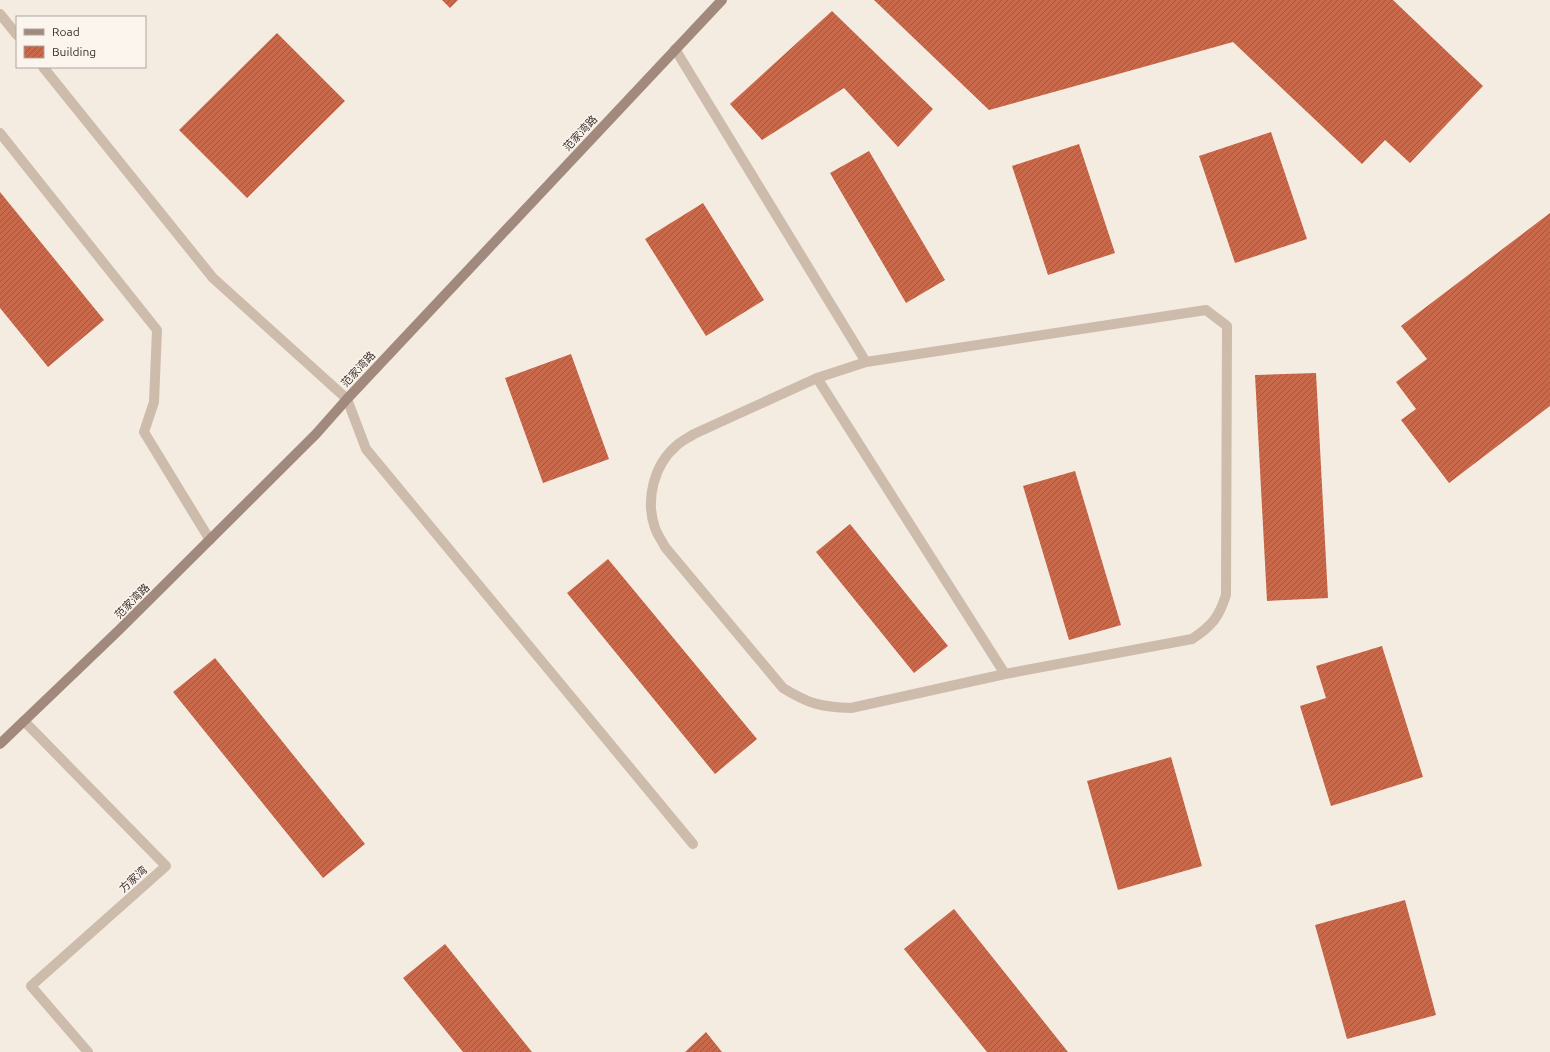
<svg xmlns="http://www.w3.org/2000/svg" width="1550" height="1052" viewBox="0 0 1550 1052" font-family="Ubuntu,'Noto Sans SC',sans-serif">
<defs>
<pattern id="building-hatch" width="6" height="6" patternUnits="userSpaceOnUse"><rect width="6" height="6" fill="#c8694b"/><path d="M-1 1l2-2M0 6l6-6M5 7l2-2" fill="none" stroke="#a4573f"/></pattern>
</defs>
<rect width="100%" height="100%" fill="#f4ebe1"/>
<path fill="url(#building-hatch)" d="M442,0H458L450,8Z
M874,0H1393L1483,86L1410,163L1385,140L1362,164L1233,42L989,110Z
M832,11L933,109L898,147L844,88L762,140L730,104Z
M277,33L345,101L247,198L179,130Z
M1271,132L1307,239L1235,263L1199,156Z
M1079,144L1115,253L1048,275L1012,166Z
M869,151L945,280L906,303L830,173Z
M0,192L104,320L48,367L0,308Z
M703,203L764,300L706,336L645,239Z
M1550,213V406L1449,483L1401,420L1416,409L1396,382L1427,359L1401,326Z
M571,354L609,459L543,483L505,378Z
M1316,373L1328,598L1267,601L1255,375Z
M1075,471L1121,625L1069,640L1023,486Z
M850,524L948,646L914,673L816,552Z
M608,559L757,739L715,774L567,593Z
M1382,646L1423,777L1331,806L1300,706L1326,698L1316,666Z
M215,658L365,844L323,878L173,692Z
M1171,757L1202,866L1118,890L1087,781Z
M1405,900L1436,1015L1347,1039L1315,925Z
M954,909L1068,1052H987L904,949Z
M445,944L532,1052H463L403,978Z
M706,1032L722,1052H685Z"/>
<g fill="none" stroke-linecap="round" stroke-linejoin="round">
<path stroke="#cdbbac" stroke-width="10" d="M0,14L17,35
M43,67L213,278L347,399L366,449L693,844
M0,133L157,330L154,402L144,432L210,540"/>
<path stroke="#cdbbac" stroke-width="10" d="M675,49L866,362
M1206,310L1227,326L1226,595C1219,617 1212,626 1192,639L1005,674L851,708C821,707 809,704 783,688L665,547C662,541 657,534 655,528C645,500 654,465 676,446C681,441 688,438 694,434L817,378L866,362Z
M817,378L1005,674
M24,721L166,866L31,986L88,1052"/>
<path stroke="#a18a7d" stroke-width="10" d="M0,744L118,631L316,434L347,399L722,0"/>
</g>
<g text-anchor="middle" dominant-baseline="central" stroke-width="3" stroke-linejoin="round" paint-order="stroke">
<g font-size="11" fill="#3b302b" stroke="#fbf5ee">
<text transform="translate(580 133) rotate(-47)">范家湾路</text>
<text transform="translate(358 369) rotate(-47)">范家湾路</text>
<text transform="translate(132 601) rotate(-45)">范家湾路</text>
<text transform="translate(133 879) rotate(-42)">方家湾</text>
</g>
</g>
<rect x="16" y="16" width="130" height="52" fill="#fbf5ee" stroke="#aea6a0"/>
<rect x="24" y="29" width="20" height="6" fill="#a18a7d" stroke="#aea6a0"/>
<text x="52" y="36" font-size="12" fill="#3b302b">Road</text>
<rect x="24" y="46" width="20" height="12" fill="url(#building-hatch)" stroke="#aea6a0"/>
<text x="52" y="56" font-size="12" fill="#3b302b">Building</text>
</svg>
